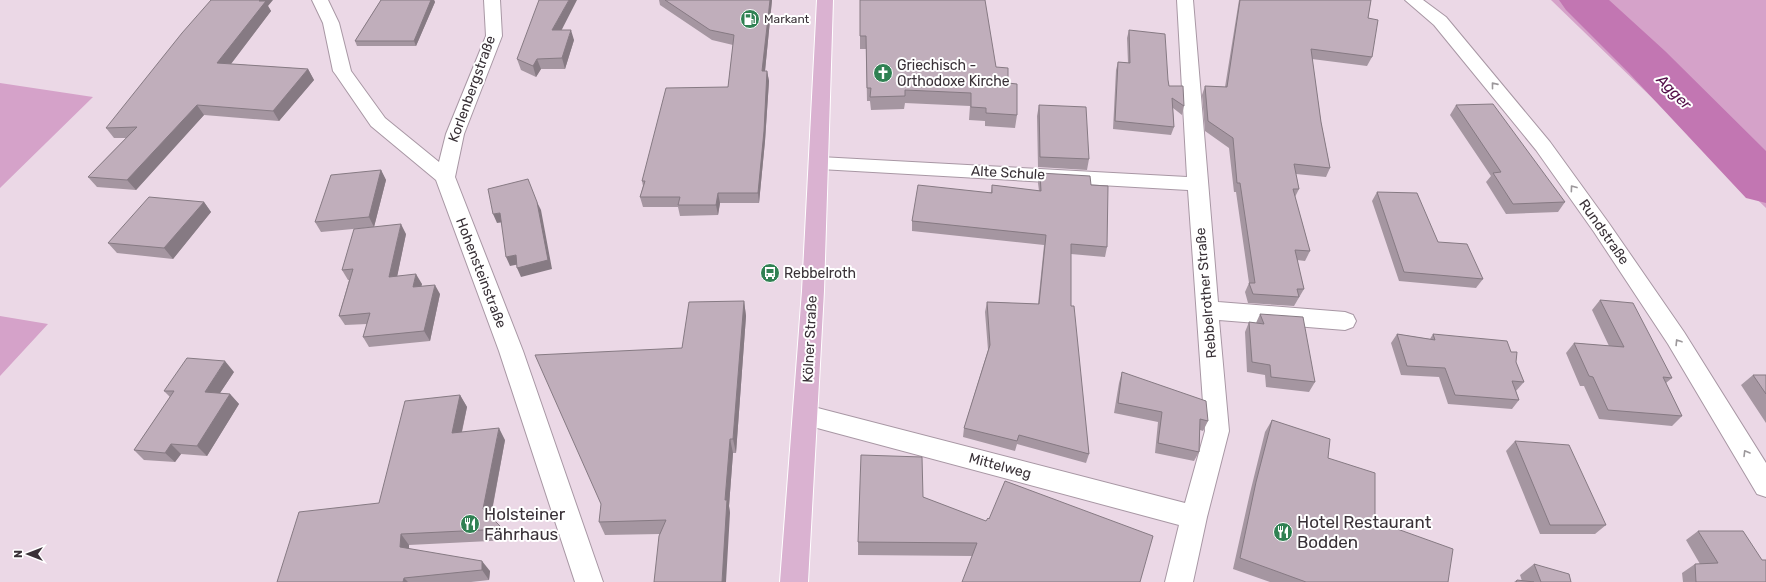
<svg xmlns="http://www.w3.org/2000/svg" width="1766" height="582" viewBox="0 0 1766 582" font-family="Rubik,sans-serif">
<rect width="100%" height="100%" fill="#ebd8e6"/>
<path fill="#d5a2c9" d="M1551,0H1766V208Z
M0,83L93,97L0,188Z
M0,316L48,324L0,376Z"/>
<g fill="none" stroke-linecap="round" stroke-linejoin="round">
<path fill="#c276b2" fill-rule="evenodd" d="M1559,0H1609L1665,51L1766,151V203L1746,198L1629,73L1566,10Z"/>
<defs>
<path id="minor" d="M312,0H328L339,23L351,71L385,118L439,162L446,134L486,36L484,0H500L502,36L464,134L455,177L523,351L603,582H575L499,351L436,180L371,126L336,75L333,71L323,23Z
M1177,0H1193L1218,302L1345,312L1353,315L1356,321L1353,327L1345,330L1219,320L1229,431L1207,517L1193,582H1165L1179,525L806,425L797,422L794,415L797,408L806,405L1185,503L1205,431L1188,190L820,169L813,168L810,163L813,158L820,157L1187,177Z
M1405,0H1423L1446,17L1550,142L1608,222L1684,332L1766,463V497L1757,494L1668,344L1594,232L1536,150L1434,25Z"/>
<path id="major" d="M817,0H833L824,291L808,582H780L802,291Z"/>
</defs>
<use href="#minor" stroke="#a897a4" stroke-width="2"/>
<use href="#major" stroke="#fff" stroke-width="2"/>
<use href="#minor" fill="#fff" fill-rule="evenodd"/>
<use href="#major" fill="#dab2d1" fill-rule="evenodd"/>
</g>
<path fill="#a596a1" d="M381,0H434L435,2L416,46H357L355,41Z
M659,0H772L765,71H767L769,81L765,141L759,203H720L718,215L680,216L678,207H643L640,197L643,186L642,181L728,87L733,45L712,40L660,5Z
M860,0L996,67L1008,83L1017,115L1015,128L985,126V121L969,120L970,106L905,103L904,109L871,110L870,101H867L866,49H860Z
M1239,0H1371L1368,18L1372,57L1367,66L1312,59L1321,122L1330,168L1326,177L1296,174L1299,189L1295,197L1310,251L1305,261L1297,260L1304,289L1294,306L1248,303L1245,292L1249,283L1236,192H1234L1229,148L1205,131L1202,95L1205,86L1225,87Z
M268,6L271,11L231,64L308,69L314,80L279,121L204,115L136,190L97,187L88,177L126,138H114L106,128Z
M561,30L574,40L565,69H541L536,77L521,70L517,59Z
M1129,30L1168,80L1169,86L1184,106L1182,115L1173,108L1174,127L1171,135L1113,129L1116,70L1118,62L1128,63L1127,38Z
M1039,105L1089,159L1087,170L1038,167L1037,116Z
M1456,105L1565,202L1558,212L1506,214L1486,182L1491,176L1450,115Z
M381,170L386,180L374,227L321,232L315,222Z
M1040,173L1091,185L1107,247L1105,257L1071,254V306L1089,454L1086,463L1017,444L1015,451L963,437L964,428L988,350L985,312L987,302L1038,304L1044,245L912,231V221L991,192L992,185L1039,191L1038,183Z
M1377,192L1483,279L1476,288L1399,281L1372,201Z
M204,202L211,212L173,259L117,253L108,243Z
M406,234L397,276L422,284L421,286L440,294L430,341L369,347L363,337L367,324L345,325L339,316L349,280H348L342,270Z
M1600,300L1672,378L1666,383L1682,416L1672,426L1599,419L1584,386H1580L1566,353L1574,343L1609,346L1592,310Z
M744,301L746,316L736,453H733L729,506L730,513L660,534L605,535L599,522L682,348Z
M1260,314L1315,382L1309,392L1266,387L1265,375L1247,372L1245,332L1249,322L1256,323Z
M1397,334L1430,339L1433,334L1516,362L1524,382L1516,391L1519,400L1512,409L1448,404L1439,377L1401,375L1391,343Z
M234,372L220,393L230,394L239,404L207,456L181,454L175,462L144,460L134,450L170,397L164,391Z
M1122,372L1208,421L1203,431L1200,430L1199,452L1194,461L1155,453L1158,422L1114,413L1119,383Z
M1753,375H1766V423L1741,385Z
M460,395L467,407L462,432L505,440L491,517L503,529L510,540L409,545V549L490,571L489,580L471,582H277L379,503Z
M1272,420L1328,458L1375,521L1448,582H1270L1233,569L1250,493L1265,432Z
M1515,441L1606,525L1595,534H1540L1506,451Z
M923,497L1140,582L972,556L858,555V542Z
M1698,531L1762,560L1766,582H1683L1682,573L1695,564H1700L1686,540Z
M1534,564L1571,582H1514L1517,580L1522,581L1520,575Z"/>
<path fill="#867a83" d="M260,0H273L268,6L271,11L224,73L217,63Z
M431,0H434L435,2L416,46L414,41Z
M569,0H577L556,41L552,30Z
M770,0H772L764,81L762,71Z
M571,30L574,40L565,69L562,58Z
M537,59L541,69L536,77L533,66Z
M308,69L314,80L279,121L273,111Z
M767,71L769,81L765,141L759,203L758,193Z
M197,105L204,115L136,190L127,180Z
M381,170L386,180L374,227L369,217Z
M718,193L720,203L718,215L716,205Z
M204,202L211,212L173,259L164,248Z
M537,202L541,210L552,269L521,277L517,268Z
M500,213L504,222L497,223L493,214Z
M401,224L406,234L395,287L389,277Z
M516,255L520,264L510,266L506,257Z
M416,274L422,284L419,296L413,287Z
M435,285L440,294L430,341L424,331Z
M744,301L746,316L736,453L733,439Z
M225,361L234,372L214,402L205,392Z
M230,394L239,404L207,456L197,446Z
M460,395L467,407L459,444L452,433Z
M499,428L505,440L490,520L483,509Z
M730,439L733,453L729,506L730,513L726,582H722L725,500Z
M171,444L181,454L175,462L165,453Z
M401,534L409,545V558L400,547Z
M482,561L490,571L489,580L482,570Z
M404,578L408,582H403Z"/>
<path fill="#c0aebb" stroke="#867a83" d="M211,0H260L259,1H266L217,63L308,69L273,111L197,105L127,180L88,177L137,127L106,128L182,33Z
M381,0H431L414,41H355Z
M539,0H569L552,30H571L562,58L537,59L533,66L517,59Z
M665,0H770L762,71H767L764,131L758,193H718L716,205H678L680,197H640L645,181H642L666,88L728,87L734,35L710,30Z
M860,0H985L996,67L1008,68V83L1017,84V115L986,113V108L971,107V93L905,90V96L870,97L871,88H867L866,36H860Z
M1240,0H1371L1368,18L1378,20L1372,57L1311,49L1321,122L1330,168L1294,164L1299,189H1293L1310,251L1295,250L1304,289H1297L1299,297L1253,294L1249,283H1255L1240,183H1237L1233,138L1208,121L1205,86L1227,87Z
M1129,30L1165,34L1168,80L1169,86H1183L1184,106L1172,98L1174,127L1115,121L1118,62L1130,63Z
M1493,104L1565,202L1513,204L1493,173L1501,172L1456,105Z
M1039,105L1086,107L1089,159L1040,157Z
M381,170L369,217L315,222L331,175Z
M1040,173L1090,176L1091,185L1108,186L1107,247L1071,244V306H1074L1089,454L1019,435L1017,441L964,428L990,345L987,302L1039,304L1046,235L912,221L918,185L992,193V185L1041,191Z
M528,179L537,202L548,260L517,268L516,255L506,257L500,213L493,214L488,189Z
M1377,192L1417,193L1438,242L1467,244L1483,279L1404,272Z
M149,197L204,202L164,248L108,243Z
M401,224L389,277L416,274L413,287L435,285L424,331L363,337L370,313L339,316L353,269L342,270L354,229Z
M1600,300L1633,303L1672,378L1663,377L1682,416L1608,410L1593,377L1589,376L1574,343L1624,347Z
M744,301L733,439H730L725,500H727L722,582H654L659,536L666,520L599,522L601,504L535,355L682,348L689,302Z
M1260,314L1303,317L1315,382L1271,377L1270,365L1252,362L1249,322L1264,324Z
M1397,334L1435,340L1433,334L1507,341L1511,352H1517L1516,362L1524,382L1512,381L1519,400L1455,395L1445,368L1407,366Z
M187,358L225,361L205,392L230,394L197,446L171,444L165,453L134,450L174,391H164Z
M1122,372L1206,401L1208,421L1200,419L1199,452L1158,443L1162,412L1118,403Z
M1753,375H1766V394Z
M460,395L452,433L499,428L483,509L503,529L401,534L400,547L482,561V570L404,578L403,582H277L299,512L379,503L405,401Z
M1272,420L1330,439L1328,458L1375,473V521L1453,549L1448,582H1306L1240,558L1256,482Z
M1515,441L1569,445L1606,525H1550Z
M861,455L922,457L923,497L986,521L988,518L989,519L1005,481L1153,536L1140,582H962L977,543L858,542Z
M1698,531H1743L1762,560H1766V582H1696L1695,564L1718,563Z
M1534,564L1569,574L1571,582H1541Z
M1517,580L1534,582H1516Z"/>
<defs><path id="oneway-chevron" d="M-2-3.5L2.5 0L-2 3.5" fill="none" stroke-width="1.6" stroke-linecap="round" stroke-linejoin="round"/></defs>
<g stroke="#9c989b">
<use href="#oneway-chevron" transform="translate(1494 85) rotate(-129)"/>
<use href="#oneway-chevron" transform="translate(1573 188) rotate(-126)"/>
<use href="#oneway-chevron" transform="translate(1678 342) rotate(-122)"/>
<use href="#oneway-chevron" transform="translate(1746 453) rotate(-121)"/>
</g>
<defs>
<symbol id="fuel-disc" viewBox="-11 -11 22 22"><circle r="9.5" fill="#308153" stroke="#fff"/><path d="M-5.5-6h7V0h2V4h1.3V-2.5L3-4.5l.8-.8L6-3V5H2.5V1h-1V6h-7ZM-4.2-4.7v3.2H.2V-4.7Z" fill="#fff"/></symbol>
<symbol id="church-disc" viewBox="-11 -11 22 22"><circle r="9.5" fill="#308153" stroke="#fff"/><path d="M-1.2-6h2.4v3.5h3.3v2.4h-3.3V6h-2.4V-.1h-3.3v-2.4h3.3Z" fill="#fff"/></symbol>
<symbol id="bus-disc" viewBox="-11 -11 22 22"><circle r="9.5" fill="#308153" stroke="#fff"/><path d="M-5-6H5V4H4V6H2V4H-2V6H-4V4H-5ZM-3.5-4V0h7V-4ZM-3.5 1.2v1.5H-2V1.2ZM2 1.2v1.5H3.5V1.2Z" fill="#fff"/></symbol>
<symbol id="restaurant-disc" viewBox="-11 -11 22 22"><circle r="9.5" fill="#308153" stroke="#fff"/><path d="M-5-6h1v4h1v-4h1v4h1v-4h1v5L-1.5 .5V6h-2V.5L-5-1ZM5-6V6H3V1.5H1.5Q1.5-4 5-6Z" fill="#fff"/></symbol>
</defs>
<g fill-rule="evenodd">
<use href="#fuel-disc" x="739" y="8" width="22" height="22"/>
<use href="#church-disc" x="872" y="62" width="22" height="22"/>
<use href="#bus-disc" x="759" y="262" width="22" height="22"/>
<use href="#restaurant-disc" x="459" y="513" width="22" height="22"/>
<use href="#restaurant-disc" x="1272" y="521" width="22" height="22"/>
</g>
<g text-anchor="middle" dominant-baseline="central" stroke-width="4" stroke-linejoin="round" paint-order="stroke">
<g font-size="12" fill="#393137" stroke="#fff" text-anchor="start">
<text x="764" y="19">Markant</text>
</g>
<g font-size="14" fill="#393137" stroke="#fff" text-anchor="start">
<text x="897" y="65">Griechisch -<tspan x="897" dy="16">Orthodoxe Kirche</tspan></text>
<text x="784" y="273">Rebbelroth</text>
</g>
<g font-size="14" fill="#393137" stroke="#fff">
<text transform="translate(472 89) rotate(-70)">Korlenbergstraße</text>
<text transform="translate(1008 173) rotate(3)">Alte Schule</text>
<text transform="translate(1604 232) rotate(55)">Rundstraße</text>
<text transform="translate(481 273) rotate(69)">Hohensteinstraße</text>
<text transform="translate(1206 293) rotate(-95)">Rebbelrother Straße</text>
<text transform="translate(810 339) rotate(-87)">Kölner Straße</text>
<text transform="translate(1000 466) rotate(15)">Mittelweg</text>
</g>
<g font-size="15" font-style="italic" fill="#530e49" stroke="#fff">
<text transform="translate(1674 92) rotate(45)">Agger</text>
</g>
<g font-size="17" fill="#393137" stroke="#fff" text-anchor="start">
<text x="484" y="514">Holsteiner<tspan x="484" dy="20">Fährhaus</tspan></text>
<text x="1297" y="522">Hotel Restaurant<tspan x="1297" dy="20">Bodden</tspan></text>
</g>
</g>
<g transform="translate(28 554) rotate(270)" stroke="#ffffff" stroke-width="3" paint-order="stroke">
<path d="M0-3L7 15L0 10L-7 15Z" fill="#393137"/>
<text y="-6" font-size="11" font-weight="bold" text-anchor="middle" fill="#393137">N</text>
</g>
</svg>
